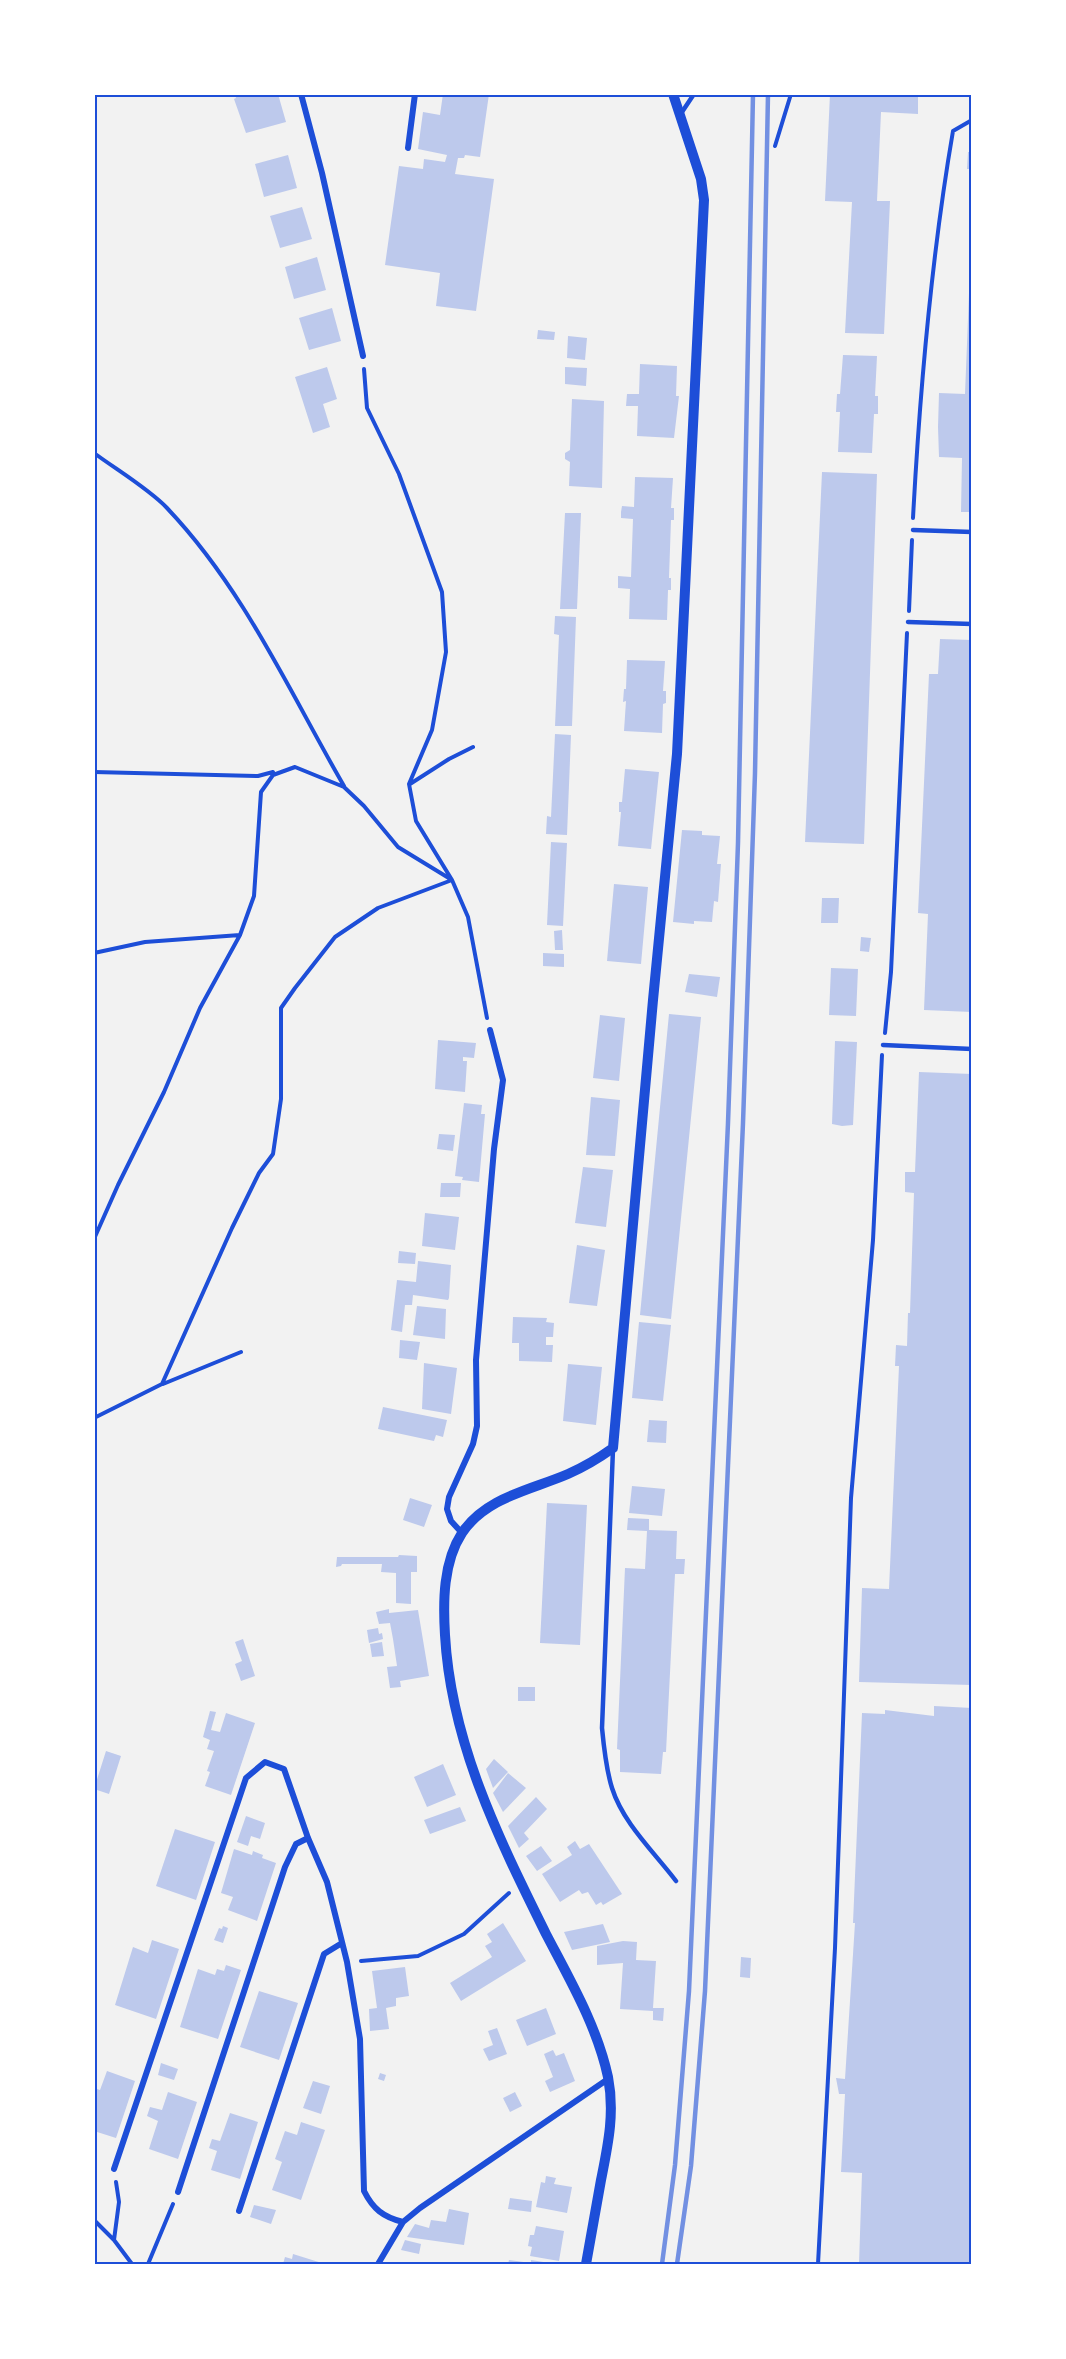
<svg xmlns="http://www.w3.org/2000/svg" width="1066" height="2359" viewBox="0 0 1066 2359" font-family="'Sofia Sans Condensed',sans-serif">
<rect width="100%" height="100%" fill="#f2f2f2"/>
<path fill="#bdc9ec" d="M235,94H278L286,122L246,133L234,99L236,98Z
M443,94H489L480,157L465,155L464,158H458L455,174L494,179L476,311L436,306L440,273L385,265L399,166L423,169L424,159L445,162L447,155L418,149L423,112L440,115Z
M830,94H918V114L881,112L877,201H890L884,334L845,333L852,202L825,201Z
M968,152H972V169H967Z
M288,155L297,188L264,197L255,164Z
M302,207L312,239L280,248L270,216Z
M317,257L326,290L294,299L285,267Z
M970,268H972V512H961L962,458L939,457L938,427L939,393L965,394Z
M332,308L341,341L309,350L299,318Z
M538,330L555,332L554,340L537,339Z
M568,336L587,338L585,360L567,358Z
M843,355L877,356L875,396H878V414H874L872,453L838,452L840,412H836L837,394H840Z
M640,364L677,366L676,396H679L674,438L637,436L638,406H626L627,394H639Z
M327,367L337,399L323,404L330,427L313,433L295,377Z
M565,367L587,368L586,386L565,384Z
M572,399L604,401L602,488L569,486L570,462L565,459V453L570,450Z
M822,472L877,474L864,844L805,842Z
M635,477L673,478L671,508H674V520H671L669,578H671V590H668L667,620L629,619L630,589L618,588V576L631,577L633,519L621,518V512L622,506L634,507Z
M565,513H581L577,609H560Z
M555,616L576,617L572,726H555L559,635L554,634Z
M940,639L972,640V1012L924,1010L928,914L918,913L929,674H938Z
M627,660L665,661L663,691H666V703L663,704L662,733L624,731L626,701L623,702L624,689H626Z
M555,734L571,735L567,835L546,834L547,816L551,817Z
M625,769L659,772L651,849L618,846L621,812H619V802H622Z
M682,830L702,831V835L720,836L717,864H721L718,902L714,901L712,922L694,921V924L673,922Z
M551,842L567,843L563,926L547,925Z
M614,884L648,887L641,964L607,961Z
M822,898H839L838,923H821Z
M562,930L563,950H555L554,931Z
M861,937L871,938L869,952L860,951Z
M543,953L564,954V967L543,966Z
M831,968L858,969L856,1016L829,1015Z
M689,974L720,977L717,997L685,992Z
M669,1014L701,1017L671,1319L640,1315Z
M600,1015L625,1018L619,1081L593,1078Z
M438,1040L476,1043L474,1058L463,1057V1061H467L465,1092L435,1089Z
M835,1041L857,1042L853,1125L842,1126L832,1124Z
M919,1072L972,1074V1685L859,1682L862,1588L889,1589L899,1366H895L896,1345L907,1346L908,1313H910L914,1193L905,1192V1172H915Z
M591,1097L620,1100L615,1156L586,1155Z
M464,1103L482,1105L481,1114H485L479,1182L462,1180L463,1177L455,1176Z
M439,1134L455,1135L453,1151L437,1149Z
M583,1167L613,1170L606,1227L575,1223Z
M441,1183H461L460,1197H440Z
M425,1213L459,1217L455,1250L422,1246Z
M577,1245L605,1250L597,1306L569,1303Z
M399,1251L416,1253L415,1264L398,1263Z
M418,1261L451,1265L449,1298L448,1300L413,1295L412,1305H405L402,1332L391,1330L397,1280L416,1282Z
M417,1306L446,1309L445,1339L413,1335Z
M513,1317L547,1318L546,1322L554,1323L553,1337H546V1345H553L552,1362L519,1361V1343H512Z
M639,1322L671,1325L663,1401L632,1398Z
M400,1340L420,1342L417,1360L399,1358Z
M424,1363L457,1368L451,1414L422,1409Z
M568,1364L602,1367L596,1425L563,1421Z
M383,1407L447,1420L443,1437L436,1435L434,1441L378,1429Z
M649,1420L667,1421L666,1443L647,1442Z
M632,1486L665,1489L662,1516L629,1513Z
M410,1498L432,1505L424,1527L403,1520Z
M547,1503L587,1505L580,1645L540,1643Z
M628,1518L649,1519V1530L677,1531L676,1559H685L684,1574H675L666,1752H663L661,1774L620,1772V1750L617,1749L625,1568L645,1569L647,1531L627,1530Z
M399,1555L417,1556V1572H411V1604L396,1603V1573L381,1572L382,1564H342L341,1566L336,1567L337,1557H398Z
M389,1609V1613L418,1610L429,1676L400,1681L401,1687L390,1688L387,1667L397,1666L393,1639L390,1623L379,1624L376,1612Z
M378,1628L379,1634L382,1633L383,1639L369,1643L367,1630Z
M243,1639L255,1676L241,1681L235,1664L242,1661L235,1642Z
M382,1642L384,1656L372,1657L370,1644Z
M518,1687H535V1701H518Z
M934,1706L972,1708V2264H859L862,2173L841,2172L845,2094H839L836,2078L845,2079L855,1923H853L862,1713L885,1714V1710L934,1716Z
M210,1711L216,1712L211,1730L220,1732L226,1713L255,1723L231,1795L205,1786L210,1772L207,1771L214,1751L207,1749L210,1740L203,1737Z
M106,1751L121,1756L109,1794L94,1789Z
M494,1759L508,1772L493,1788L486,1769Z
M443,1764L456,1795L427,1807L414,1777Z
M508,1773L526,1788L503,1812L493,1793Z
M536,1797L547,1809L524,1833L529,1839L519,1848L508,1826Z
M460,1807L466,1821L430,1834L424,1820Z
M246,1816L265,1823L260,1839L251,1836L248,1846L237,1842Z
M175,1829L215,1842L196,1900L156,1886Z
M575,1841L580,1849L589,1844L622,1894L603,1905L601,1902L596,1905L588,1892L582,1894L579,1890L560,1902L542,1874L572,1855L567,1847Z
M541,1846L552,1861L537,1871L526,1856Z
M234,1849L252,1855L253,1851L263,1855L262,1858L276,1863L257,1921L228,1910L233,1897L221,1893Z
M503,1923L526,1961L461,2001L450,1983L492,1957L485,1946L492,1942L487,1934Z
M603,1924L610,1942L572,1950L564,1932Z
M223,1926L228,1928L223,1943L214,1940L219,1928L222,1929Z
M152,1940L179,1949L156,2019L115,2005L133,1947L148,1953Z
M623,1941L637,1942L636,1960L656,1961L653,2008H664L663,2021L653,2020V2011L620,2009L623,1963L597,1965V1946Z
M741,1957L751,1958L750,1978L740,1977Z
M226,1965L241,1970L218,2039L180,2027L198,1969L215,1975L217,1969L224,1971Z
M405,1967L409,1996L396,1998V2006L386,2008L389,2029L370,2031L369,2009L377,2008L372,1971Z
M259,1991L298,2003L279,2060L240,2047Z
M546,2008L556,2034L527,2046L516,2020Z
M497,2028L507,2054L489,2061L483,2049L493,2045L488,2031Z
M553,2050L556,2056L564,2053L575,2081L550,2092L545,2081L553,2077L544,2054Z
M161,2063L178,2069L174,2080L158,2075Z
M107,2071L135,2081L116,2138L94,2131V2088L100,2090Z
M380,2073L386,2075L384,2081L378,2079Z
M313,2081L330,2086L321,2114L303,2108Z
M168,2092L197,2102L178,2159L149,2149L158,2121L147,2116L150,2107L162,2110Z
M515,2092L522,2106L510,2112L503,2098Z
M230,2113L258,2122L240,2179L211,2170L217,2151L209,2148L212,2139L220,2141Z
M301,2122L325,2130L301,2200L272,2190L282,2162L275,2159L285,2131L297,2135Z
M546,2176L556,2178L554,2184L572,2187L567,2213L536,2207L541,2182L545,2183Z
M510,2198L532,2201L531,2212L508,2209Z
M254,2205L276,2210L271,2224L250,2217Z
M449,2209L469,2213L464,2245L407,2237L415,2224L429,2228L431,2220L446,2222Z
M536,2226L564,2231L559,2261L530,2256L532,2247L528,2246L530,2235H534Z
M405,2240L421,2244L419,2254L401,2250Z
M293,2254L325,2264H283L285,2257L292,2259Z
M509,2260L531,2263V2260L556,2264H508Z"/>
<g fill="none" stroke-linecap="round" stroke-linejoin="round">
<path stroke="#1d4ed8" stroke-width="4" d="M775,146L791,94
M94,453C117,470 149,489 167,508C244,589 289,691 344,786
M913,518C920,388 931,259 953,131L972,120
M909,611L912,540
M94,772L258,776L273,772
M410,784L449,759L473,747
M94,953L145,942L240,935
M885,1033L891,972L907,633
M94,1239L118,1185L164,1092L200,1008L240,935L254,896L261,792L273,775L295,767L344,787L364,806L398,847L452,880L468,917L487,1018
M163,1384L241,1352
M94,1418L162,1384L232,1228L259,1173L273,1154L281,1099V1008L295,988L335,937L378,908L452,880L416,821L409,784L432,730L446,652L442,592L399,474L367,408L364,369
M361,1961L418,1956L464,1934L509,1893
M94,2220L114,2240L119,2202L116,2182
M114,2240L132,2264
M148,2264L173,2204
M818,2264L835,1948L851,1498L873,1240L882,1055"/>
<path stroke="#1d4ed8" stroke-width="4.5" d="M680,115L694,94
M913,530L972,532
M908,622L972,624
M883,1045L972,1049
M613,1449L602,1728C604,1749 606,1769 612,1788C623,1823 654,1852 676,1881"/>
<path stroke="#1d4ed8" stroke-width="6" d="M301,94L322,173L363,356
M408,148L415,94
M462,1533L451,1521L447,1509L449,1497L473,1444L477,1426L476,1360L494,1149L503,1080L490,1030
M114,2169L246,1778L265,1762L284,1769L308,1838L327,1882L347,1962L360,2039L364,2191C373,2209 383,2217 403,2222
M178,2192L285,1867L296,1844L308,1838
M239,2211L324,1954L342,1943
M378,2264L403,2222L420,2208L608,2079"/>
<path stroke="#1d4ed8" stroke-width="10" d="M586,2264C591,2236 596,2208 601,2180C608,2145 615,2113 608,2077C597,2026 570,1980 546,1934C499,1839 451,1743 445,1635C443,1602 443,1562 462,1533C486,1497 531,1490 568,1474C584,1467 599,1458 613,1448L653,1000L677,754L704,200L701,179L673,94"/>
<path stroke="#7290e2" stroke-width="4.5" d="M662,2264L675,2165L689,1991L728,1123L738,843L753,94
M677,2264L691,2166L705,1991L743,1123L755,773L768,94"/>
</g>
<rect width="1066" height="2359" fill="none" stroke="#ffffff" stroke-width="192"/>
<rect x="96" y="96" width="874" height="2167" fill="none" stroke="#1d4ed8" stroke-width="2"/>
</svg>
